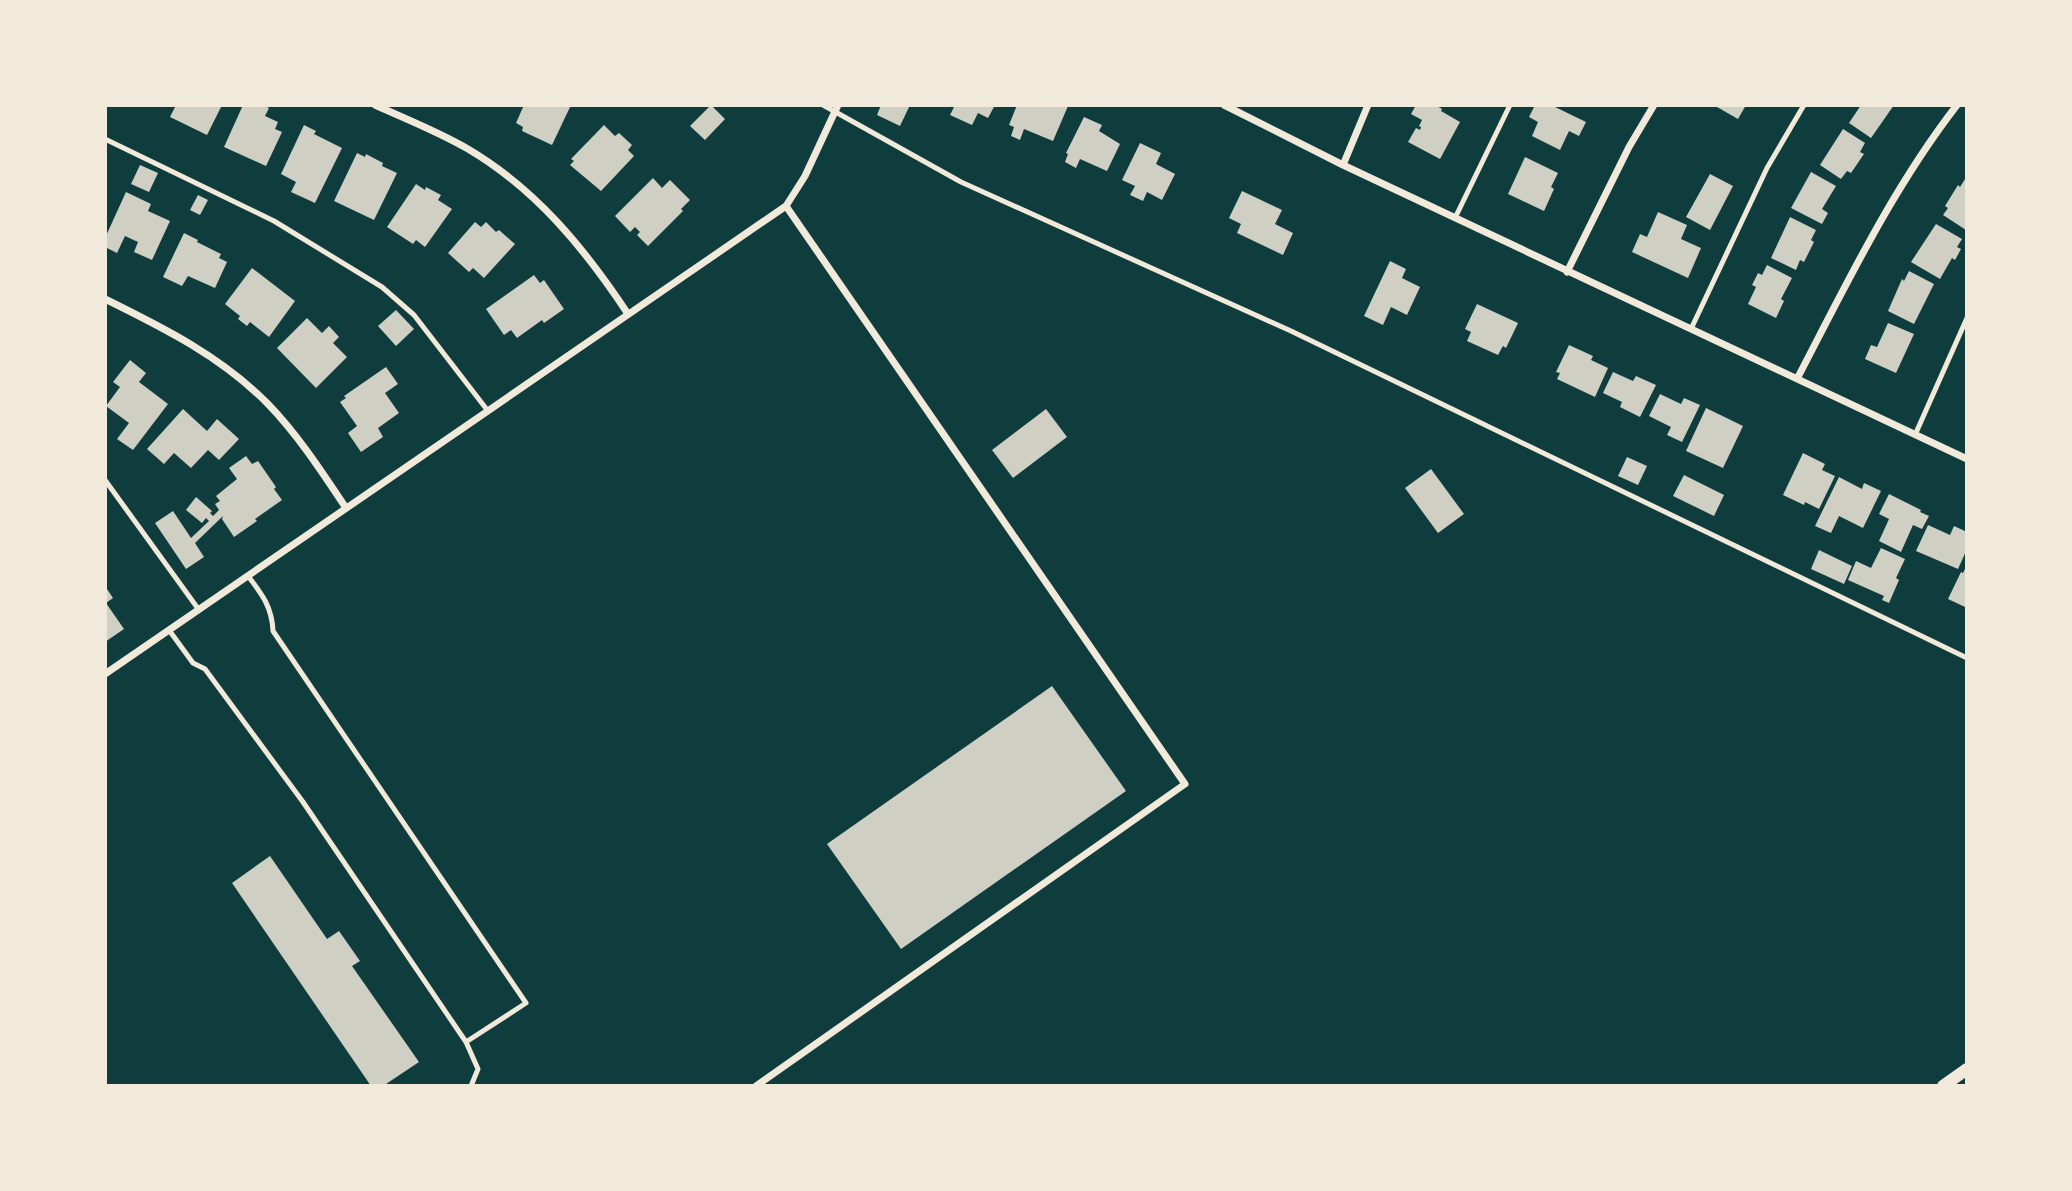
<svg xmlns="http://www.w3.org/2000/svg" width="2072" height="1191" viewBox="0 0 2072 1191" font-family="Overpass,sans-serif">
<rect width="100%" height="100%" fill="#0f3d3e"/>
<path fill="#cfcfc3" d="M176,105H222L207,135L170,117Z
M243,105H262L269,108L265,116L278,122L275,129L282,132L266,166L224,147Z
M524,105H571L552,145L522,131L523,127L516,123Z
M711,105L725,119L705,140L690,126Z
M881,105H910L900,126L877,115Z
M955,105H995L988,118L978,113L972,125L950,115Z
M1017,105L1068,106L1053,141L1024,129L1020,140L1011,136L1014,127L1009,125Z
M1416,105H1435L1442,109L1441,111L1460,122L1440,159L1408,142L1416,128L1420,130L1421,127L1419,126L1422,120L1411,114Z
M1535,105L1547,107L1551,105L1586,122L1579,136L1569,131L1560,150L1532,136L1538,122L1529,117Z
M1718,105H1746L1738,119L1717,107Z
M1861,105H1894L1871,138L1849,123Z
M1084,117L1102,125L1099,131L1120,144L1107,171L1080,159L1076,168L1065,162L1068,154L1066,153Z
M304,125L316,131L314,134L342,148L315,203L291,192L296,182L281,174Z
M604,125L615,136L619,133L632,145L628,150L634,156L601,191L570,165L574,161L571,159Z
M1843,129L1865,143L1860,152L1864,154L1851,173L1847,171L1841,179L1820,165Z
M1140,143L1161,153L1156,164L1175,174L1162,200L1147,192L1143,201L1130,195L1135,186L1122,180Z
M357,153L365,157L366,154L383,163L382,166L397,173L374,220L334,201Z
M1525,157L1558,173L1551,187L1554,189L1544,211L1508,194Z
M140,165L158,173L149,192L131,184Z
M1811,172L1836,186L1822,209L1828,213L1822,224L1791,208Z
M1710,174L1733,186L1710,230L1686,217Z
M1967,176V228L1966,230L1943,215L1948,208L1945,206L1958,185L1960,187Z
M653,178L662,188L670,180L690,200L681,209L683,211L648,246L637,235L640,232L635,227L630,232L615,216Z
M416,184L425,190L426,187L441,195L438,200L452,209L425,247L416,240L413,244L387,227Z
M1242,191L1282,210L1275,224L1293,233L1283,255L1237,233L1241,224L1229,218Z
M126,192L151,204L148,211L170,221L152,260L134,252L138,242L125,236L117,253L105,247V238Z
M198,195L208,200L200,215L190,210Z
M1658,212L1687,225L1681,239L1701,248L1688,278L1632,252L1640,234L1647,237Z
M1790,217L1816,230L1811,240L1814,242L1804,262L1800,260L1796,270L1771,258Z
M475,222L481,227L486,222L496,232L499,230L515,244L484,278L473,268L469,272L448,253Z
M1936,224L1962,239L1957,247L1961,249L1955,260L1952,258L1940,279L1911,262Z
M184,233L198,240L197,242L221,254L219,258L227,262L215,288L188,276L182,286L163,277Z
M1390,261L1406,269L1402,278L1420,287L1407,315L1391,307L1383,325L1364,316Z
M1767,265L1792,278L1781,299L1784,301L1776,318L1748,304L1756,287L1752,285L1758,273L1762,275Z
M252,268L295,301L269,337L250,322L247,326L238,319L240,316L225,304Z
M1909,271L1934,284L1914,324L1888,311L1902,279L1904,281Z
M534,275L540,283L544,280L564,309L544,323L542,320L517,338L511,330L504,335L486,309Z
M1477,304L1518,323L1506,348L1503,346L1498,355L1467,341L1471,332L1465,329Z
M396,310L414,329L396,346L378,326Z
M307,318L322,333L329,326L339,337L333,343L347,357L316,388L277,348Z
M1888,323L1914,334L1896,373L1865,359L1871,345L1877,347Z
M1569,345L1593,356L1591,360L1608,368L1595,397L1557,379L1560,373L1556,372Z
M130,360L146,373L139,382L168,404L133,450L117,439L129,423L106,406L120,387L113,382Z
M386,367L398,384L385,393L399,413L378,428L383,437L361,452L348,433L357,426L340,402L346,398L344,396Z
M1613,372L1633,381L1636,376L1656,385L1640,417L1620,407L1622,402L1603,393Z
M1660,394L1681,404L1684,398L1700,405L1682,442L1667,435L1671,427L1649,416Z
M1706,408L1743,426L1723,468L1686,451Z
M183,409L207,431L217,419L239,439L219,460L208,450L191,468L174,453L164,464L147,449Z
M1046,409L1067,437L1013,478L992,450Z
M1803,453L1825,464L1822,470L1835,476L1819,509L1805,502L1804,505L1783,495Z
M246,456L252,464L258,461L276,487L274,489L282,500L255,519L257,521L234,537L222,519L223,516L195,543L204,557L186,569L155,523L173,511L191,538L209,521L206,518L202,523L186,510L196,497L212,511L210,513L213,516L219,510L215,504L220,501L216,496L237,479L229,468Z
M1627,457L1647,466L1638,485L1618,476Z
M1431,469L1464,514L1438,533L1405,488Z
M1684,475L1724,495L1714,516L1673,496Z
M1839,477L1862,489L1864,483L1881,491L1863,528L1839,516L1831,533L1815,526Z
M1889,494L1921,510L1920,512L1929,516L1922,529L1913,525L1901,552L1879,541L1889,519L1879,514Z
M1928,525L1950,535L1954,526L1967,532V549L1958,569L1916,551Z
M1881,548L1905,559L1896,578L1899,580L1889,603L1882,600L1884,596L1848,580L1856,561L1871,568Z
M1819,550L1852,566L1844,584L1811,569Z
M1967,565V602L1965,607L1948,599L1961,572L1963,573Z
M105,586L113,598L106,603L124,629L105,642Z
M1052,686L1126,791L901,949L827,844Z
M270,856L327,939L339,931L360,961L352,966L419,1062L383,1086H371L232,883Z"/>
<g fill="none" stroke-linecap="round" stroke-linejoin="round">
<path stroke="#f1e9da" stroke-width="5" d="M823,105L961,182L1291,331L1967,658
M105,139L274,221L382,287L414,315L488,411
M1455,218L1510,105
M1691,329L1767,168L1804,105
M1915,435L1967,318
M105,480L199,610
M248,576C262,594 272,607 273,631L526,1003L466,1042
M169,630L193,663L205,669L303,802L466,1042L478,1069L471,1086"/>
<path stroke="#f1e9da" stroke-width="7" d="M375,105C406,119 439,132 468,149C536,189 585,249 628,314
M1224,105L1343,165L1967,459
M1343,165L1368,105
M1567,272L1629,147L1654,105
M105,299C164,328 222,357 268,404C298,435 322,472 346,508
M1797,379C1846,285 1892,189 1957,105
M105,674L786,206L805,176L838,105
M756,1086L1185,784L786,206"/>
<path stroke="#f1e9da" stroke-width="12" d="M1943,1086L1967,1069"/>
</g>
<rect width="2072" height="1191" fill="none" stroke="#f1e9da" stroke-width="214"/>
</svg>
